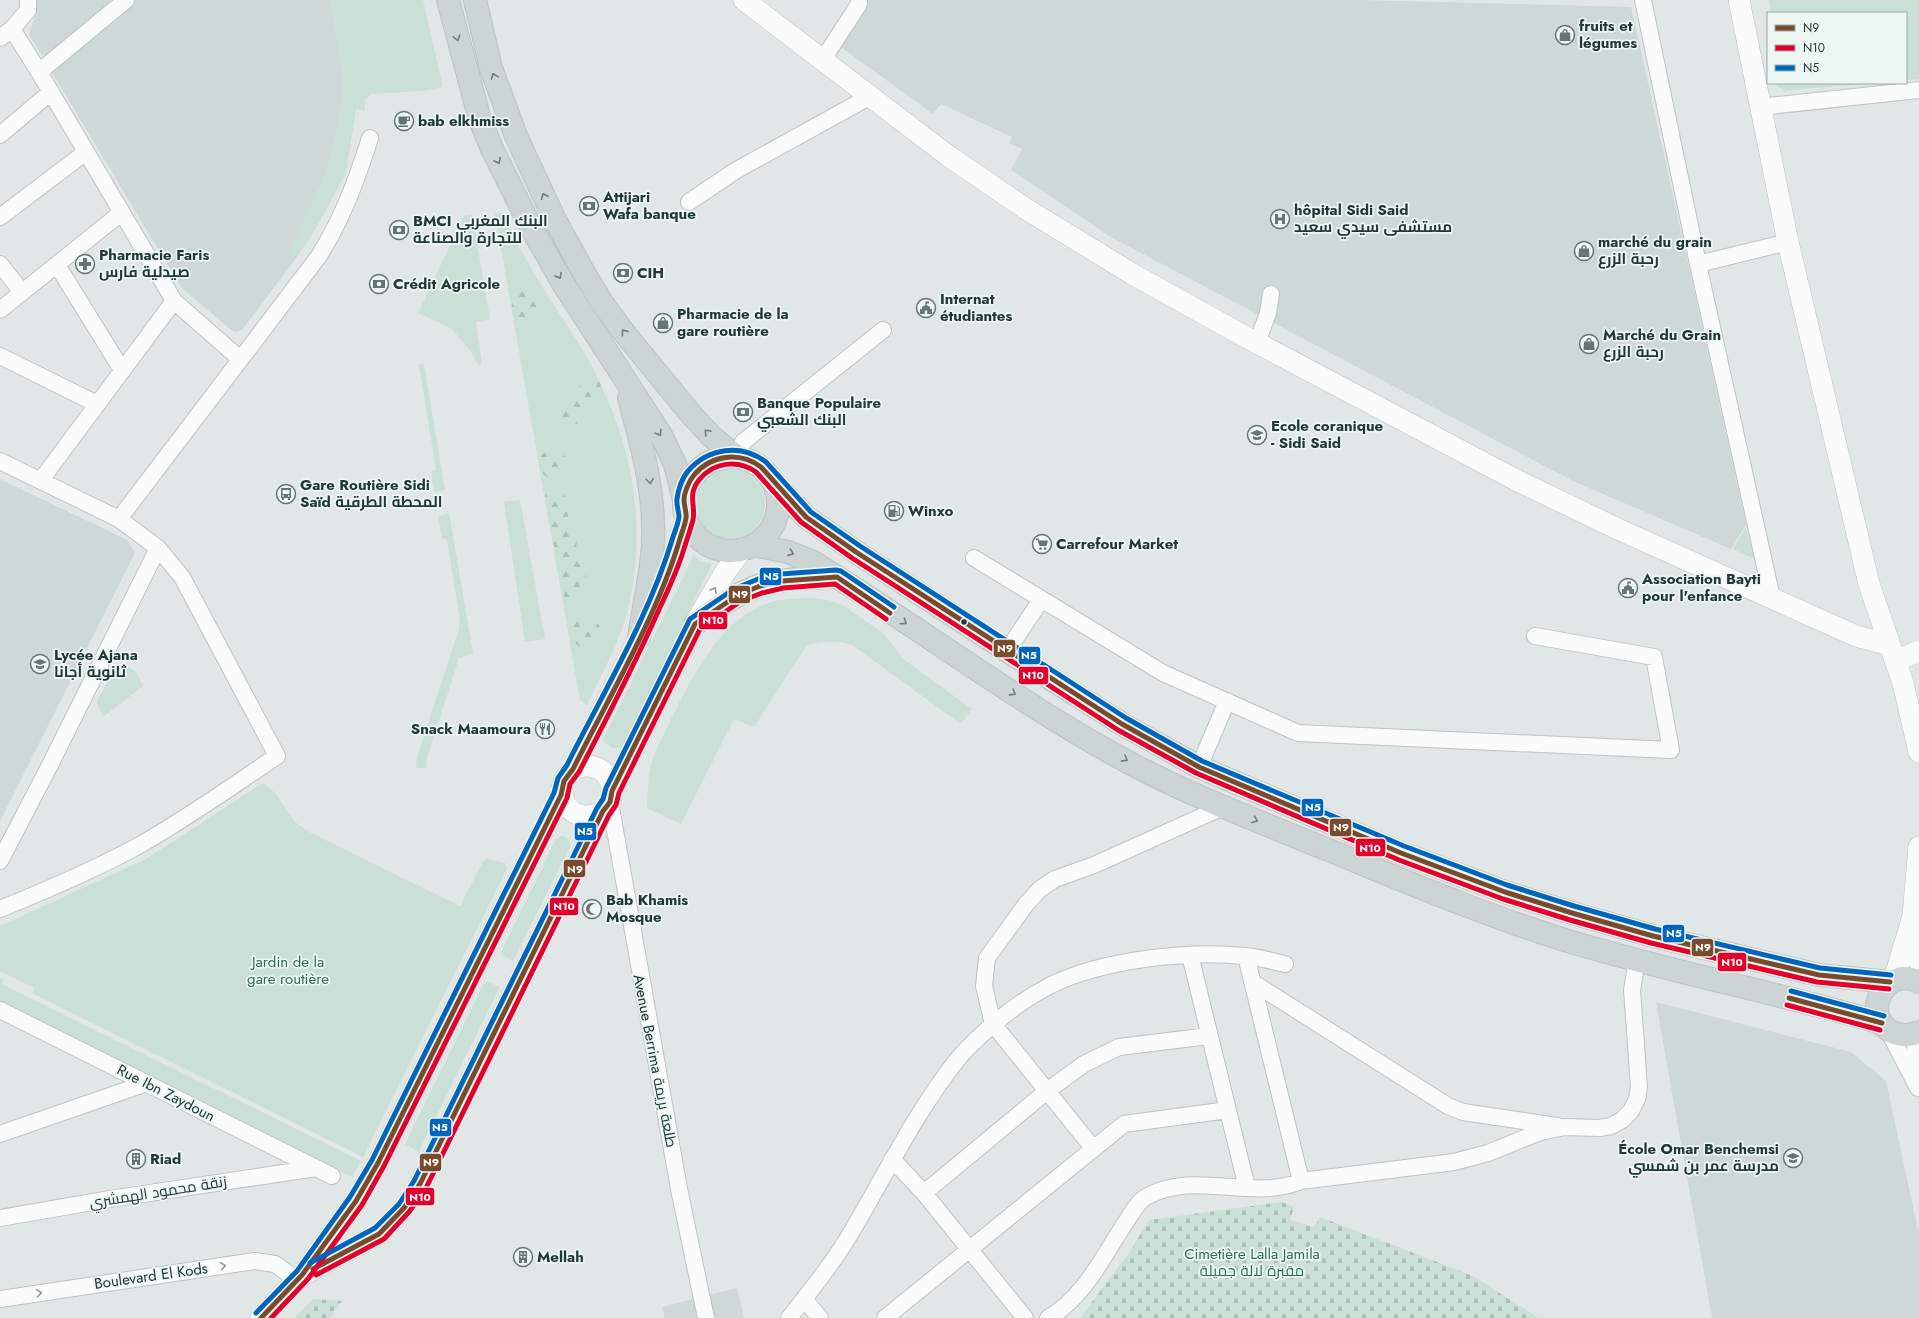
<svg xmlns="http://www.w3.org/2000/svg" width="1919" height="1318" viewBox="0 0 1919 1318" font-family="Jost,Cairo,sans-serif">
<defs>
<pattern id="forest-firs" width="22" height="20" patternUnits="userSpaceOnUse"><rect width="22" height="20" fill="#cadfd6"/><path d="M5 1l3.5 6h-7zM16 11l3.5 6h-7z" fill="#adc0b8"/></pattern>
<pattern id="cemetery-stones" width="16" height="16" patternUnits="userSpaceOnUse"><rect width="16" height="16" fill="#cadfd6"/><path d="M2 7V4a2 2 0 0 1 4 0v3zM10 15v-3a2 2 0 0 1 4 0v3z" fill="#adc0b8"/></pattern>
</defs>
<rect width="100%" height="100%" fill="#e1e6e6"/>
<path fill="#ced8d6" d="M36,0H330L341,60L344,86L342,102L329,166L290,253L297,257L242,330L236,332L230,329L181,287L29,34L36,13Z
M867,0H1359L1631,7L1746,524L1731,549L1573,481L1109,236L1011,170L1022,149L1009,143L1012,137L941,104L933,114L838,45Z
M0,479L127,540L135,553L0,821Z
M1656,1002L1851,1052L1886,1081L1919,1235V1318H1712Z
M737,1288L744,1318H665L662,1307Z"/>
<path fill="#cadfd6" d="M330,0H423L443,87L422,91L371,94L365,100V111L356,109L346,173L315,230L297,257L289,253L329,166L342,102L344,86L341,60Z
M1769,0H1919V79L1906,80V13H1771Z
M1775,83H1873L1784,91Z
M502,212C512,232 521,252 533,271C550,302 572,330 589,361C632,440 649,525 627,613C618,645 601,675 587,705L580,700L495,214Z
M472,215L490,319L476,322L482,363L478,365L472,353L452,329L418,313L464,216Z
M424,364L445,490L434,492L431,472L436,470L419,365Z
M695 504a35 35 0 1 1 70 0a35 35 0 1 1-70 0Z
M520,500L545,639L525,642L504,502Z
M449,513L473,654L459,658L427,758L426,768H416L417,757L459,629L460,620L447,540L442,538L438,516Z
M1746,527L1754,556L1752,558L1733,549Z
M694,555L700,561L712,564L623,747L612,748L603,740Z
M811,598L828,600L844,606L884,634L903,659L972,709L961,724L852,645C836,640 822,641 807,645L754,727L734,719L681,824L647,808L649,772L654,755C679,705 711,622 768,603C781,598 797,599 811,598Z
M124,666C136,668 138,676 143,686L103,717L97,702L98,699L113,672Z
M263,783L275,793L295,822L311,833L460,906L483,862L487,859L505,863L507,869L363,1157L32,993L34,988L0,971V926L146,859Z
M562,835L570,840V847L513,961L500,954L556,839Z
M0,978L4,980L2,984L361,1161L352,1177L0,1001Z
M485,981L500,987L416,1157L419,1152L405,1144Z"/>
<path fill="url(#forest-firs)" d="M512 306a15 15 0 1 1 30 0a15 15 0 1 1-30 0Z
M579 388a11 11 0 1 1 22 0a11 11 0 1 1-22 0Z
M557 411a14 14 0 1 1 28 0a14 14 0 1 1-28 0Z
M539 464a14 14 0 1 1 28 0a14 14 0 1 1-28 0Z
M553,487C571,491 566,511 569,525C572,535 580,538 575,550L578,556L585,561C588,575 585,585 579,598C572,600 568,599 563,595L545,495L549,489Z
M571 633a15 15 0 1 1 30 0a15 15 0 1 1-30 0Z"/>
<path fill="url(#cemetery-stones)" d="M1281,1202L1294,1207L1290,1220L1314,1227L1320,1217L1471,1275L1539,1318H1080L1129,1253L1149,1220Z
M313,1299L342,1301L330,1318H294Z"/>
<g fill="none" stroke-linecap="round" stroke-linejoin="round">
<path stroke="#bac3c3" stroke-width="21" stroke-dasharray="21 10" stroke-linecap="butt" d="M404,1208L420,1184"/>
<defs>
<path id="minor" d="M1643,0L1698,264L1772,598
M12,29L39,72L174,301L240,359
M0,38L12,29L28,10V0
M822,61L859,4V0
M39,72L126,0
M1760,107L1919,90
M0,135L51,92
M689,202L735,171L869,97
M0,217L86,152
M0,264L22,292
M1698,264L1788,242
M57,265L122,370
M0,310L121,213
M1257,343L1268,313L1271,294
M0,356L97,404
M737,457L743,442L883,330
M0,461L119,519L158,548L182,577L277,756C231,787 186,819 138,846C94,870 47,890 0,909
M41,480L174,301
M119,519L319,256C343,217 356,182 370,138
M974,558L1163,673L1298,733L1671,750L1654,657L1535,636
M1007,651L1041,600
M1199,767L1227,701
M610,802L680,1194L706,1318
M0,861L51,763L158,548
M1190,955L1247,1188
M1246,956L1301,1181
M1252,982L1448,1106L1463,1112L1557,1126
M0,1010L332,1176
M1888,1030L1918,1088
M1914,1034L1918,1082
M0,1134L147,1083
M1093,1148L993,1024L984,986L987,958L1027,903L1040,889L1055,879L1094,865L1223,807
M892,1159L924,1193L1025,1318
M924,1193L1047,1091L1084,1064L1119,1047L1209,1036
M0,1218L110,1199L316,1168
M0,1299L255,1261L275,1264L297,1280
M804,1299L820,1318
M789,1318C811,1290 834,1262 852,1231C886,1174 915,1113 957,1060C963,1052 971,1045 978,1038C1000,1017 1024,999 1051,985C1102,960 1188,950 1245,956C1258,957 1272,961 1285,964
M885,1318L1124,1124L1228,1110
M1048,1318C1083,1299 1102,1258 1124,1225C1130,1216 1137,1202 1146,1197C1195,1169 1252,1202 1301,1181L1454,1162L1488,1153L1540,1132L1565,1127L1599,1128L1611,1126L1622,1120L1631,1111L1637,1099L1639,1087L1632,990L1637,960"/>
<path id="tertiary" d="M744,0L947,155L1026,209L1134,275L1244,336L1516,480L1620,530L1856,636L1890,645
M1739,0L1788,242L1869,584L1903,683L1919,752
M1896,661L1919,651
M562 791a25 25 0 1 1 50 0a25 25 0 1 1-50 0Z
M573,769L639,638L672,564L686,518
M612,791L695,624L724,574L742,549
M1914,923L1919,962
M1894,980L1913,916L1919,847
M378,1163L561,795
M420,1184L603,811
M306,1273L379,1234L404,1208
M261,1318L302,1275L356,1201L375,1168"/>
<path id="primary" d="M448,0L480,120L493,151L532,229L564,285L661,435L675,464L684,500
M475,0L491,68L516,136L554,218L583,271L601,301L626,335L689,412L711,436L737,457
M629,398C640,440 652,480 653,523C655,561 644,601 639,638
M684 504a47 47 0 1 1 94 0a47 47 0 1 1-94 0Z
M774,483L806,517L856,552L1007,651L1122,724L1199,767L1401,853L1505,892L1572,913L1653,936L1819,975L1890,982
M753,545L788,552L813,562C925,631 1030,712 1147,772C1207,802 1270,826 1331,851C1409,883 1487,916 1568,941C1671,972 1778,993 1882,1023
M695,624C715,610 736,593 761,585C785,578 811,578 837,577
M1919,982C1886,964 1859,1015 1892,1032C1901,1036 1910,1036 1919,1032"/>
</defs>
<use href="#minor" stroke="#bec3c3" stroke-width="18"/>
<use href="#tertiary" stroke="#bec3c3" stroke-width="22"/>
<use href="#primary" stroke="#bbc3c3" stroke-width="24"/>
<use href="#minor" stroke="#fafbfb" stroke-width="16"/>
<use href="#tertiary" stroke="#fafbfb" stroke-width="21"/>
<use href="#primary" stroke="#ccd4d4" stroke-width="22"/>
<defs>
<path id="bus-1" d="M1789,998L1882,1023
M313,1269L379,1234L404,1208L420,1184L603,811L610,802L612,791L695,624L738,595L760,586L782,581L837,577L890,613
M261,1318L302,1275L356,1201L378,1163L561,795L564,781L573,769C609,697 656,618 679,542C681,534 685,526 686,518C687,513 684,506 684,500C684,493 689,481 694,475C711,455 739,451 761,467L806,517L856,552L1122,724L1199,767L1401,853L1505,892L1572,913L1653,936L1819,975L1890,982"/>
<path id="bus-2" d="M1787,1005L1880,1030
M316,1275L384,1239L409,1212L426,1188L609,815L616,805L619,793L700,629L725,612L741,601L762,593L783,588L835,584L886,619
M271,1318L308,1279L362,1205L384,1166L567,798L570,784L579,772C606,720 633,668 657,614C666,594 676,574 683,552C686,542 690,531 693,520C696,505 687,495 699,480C713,462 738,459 756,472L801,522L852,558L1118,730L1196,773L1399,860L1503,899L1570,920L1651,943L1817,982L1889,989"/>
<path id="bus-3" d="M1791,991L1884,1016
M310,1263L375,1228L399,1204L414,1181L597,808L603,799L606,788L690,619L734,589L758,579L781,574L836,570L841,571L894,607
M256,1313L297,1271L350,1197L372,1160L554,793L558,778L567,765C604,691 649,617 673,537C675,531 678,524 679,517C679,511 676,505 677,499C678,490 682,478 688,471C708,448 741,443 766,462L811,512L860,546L1126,718L1202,761L1404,846L1507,885L1574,906L1655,929L1820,968L1891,975"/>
</defs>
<use href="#bus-1" stroke="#eef6f4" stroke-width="8"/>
<use href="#bus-2" stroke="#eef6f4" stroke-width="8"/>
<use href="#bus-3" stroke="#eef6f4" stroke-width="8"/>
<use href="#bus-1" stroke="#7a4b2a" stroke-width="5"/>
<use href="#bus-2" stroke="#e4002b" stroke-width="5"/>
<use href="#bus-3" stroke="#0065bd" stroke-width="5"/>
</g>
<defs><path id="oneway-chevron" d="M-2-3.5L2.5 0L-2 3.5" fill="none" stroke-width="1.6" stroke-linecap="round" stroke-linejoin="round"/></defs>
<g stroke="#6d7e7e">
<use href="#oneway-chevron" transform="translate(457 38) rotate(75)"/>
<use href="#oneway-chevron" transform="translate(494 76) rotate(-110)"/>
<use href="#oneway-chevron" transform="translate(498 161) rotate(63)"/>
<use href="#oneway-chevron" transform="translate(544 196) rotate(-115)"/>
<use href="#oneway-chevron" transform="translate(559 276) rotate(60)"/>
<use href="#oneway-chevron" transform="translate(624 332) rotate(-127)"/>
<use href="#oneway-chevron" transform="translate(707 432) rotate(-133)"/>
<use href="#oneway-chevron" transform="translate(659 433) rotate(59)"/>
<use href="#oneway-chevron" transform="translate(650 481) rotate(83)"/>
<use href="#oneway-chevron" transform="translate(791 553) rotate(20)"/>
<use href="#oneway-chevron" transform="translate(904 622) rotate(34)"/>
<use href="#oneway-chevron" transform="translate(1013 693) rotate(32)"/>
<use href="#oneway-chevron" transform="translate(1125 759) rotate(29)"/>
<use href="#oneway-chevron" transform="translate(1255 820) rotate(22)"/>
</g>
<g stroke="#8d9a99">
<use href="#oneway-chevron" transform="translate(714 590) rotate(-60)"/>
<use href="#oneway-chevron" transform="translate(223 1266) rotate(-8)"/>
<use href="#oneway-chevron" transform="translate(39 1293) rotate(-9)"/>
</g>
<defs>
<symbol id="shop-ring" viewBox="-11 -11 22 22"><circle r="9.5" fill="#eef6f4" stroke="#647574" stroke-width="1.5"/><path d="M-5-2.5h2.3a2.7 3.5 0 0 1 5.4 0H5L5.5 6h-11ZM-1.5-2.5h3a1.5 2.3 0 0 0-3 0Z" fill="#647574"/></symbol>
<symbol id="cafe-ring" viewBox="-11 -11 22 22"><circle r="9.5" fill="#eef6f4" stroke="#647574" stroke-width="1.5"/><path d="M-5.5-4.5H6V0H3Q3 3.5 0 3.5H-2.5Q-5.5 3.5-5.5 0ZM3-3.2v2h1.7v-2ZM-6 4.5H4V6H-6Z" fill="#647574"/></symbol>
<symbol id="bank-ring" viewBox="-11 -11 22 22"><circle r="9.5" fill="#eef6f4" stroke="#647574" stroke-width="1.5"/><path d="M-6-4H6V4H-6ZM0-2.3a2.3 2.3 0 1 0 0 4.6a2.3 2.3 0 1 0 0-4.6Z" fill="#647574"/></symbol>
<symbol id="hospital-ring" viewBox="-11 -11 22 22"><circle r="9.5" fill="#eef6f4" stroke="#647574" stroke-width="1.5"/><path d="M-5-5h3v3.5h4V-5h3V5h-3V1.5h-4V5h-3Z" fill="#647574"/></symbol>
<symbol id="pharmacy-ring" viewBox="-11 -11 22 22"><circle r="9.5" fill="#eef6f4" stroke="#647574" stroke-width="1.5"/><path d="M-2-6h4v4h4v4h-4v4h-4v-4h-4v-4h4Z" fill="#647574"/></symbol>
<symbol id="civic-ring" viewBox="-11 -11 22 22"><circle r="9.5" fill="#eef6f4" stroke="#647574" stroke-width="1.5"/><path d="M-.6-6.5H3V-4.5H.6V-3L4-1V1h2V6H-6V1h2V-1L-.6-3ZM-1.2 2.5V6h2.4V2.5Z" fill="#647574"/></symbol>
<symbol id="school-ring" viewBox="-11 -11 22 22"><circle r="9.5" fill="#eef6f4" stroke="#647574" stroke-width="1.5"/><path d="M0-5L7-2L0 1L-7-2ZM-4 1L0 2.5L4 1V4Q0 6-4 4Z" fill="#647574"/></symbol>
<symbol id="bus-ring" viewBox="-11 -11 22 22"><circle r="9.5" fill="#eef6f4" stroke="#647574" stroke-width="1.5"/><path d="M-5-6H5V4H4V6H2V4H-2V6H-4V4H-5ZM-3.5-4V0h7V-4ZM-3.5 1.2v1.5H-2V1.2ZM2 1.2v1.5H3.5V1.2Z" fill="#647574"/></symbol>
<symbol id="fuel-ring" viewBox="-11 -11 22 22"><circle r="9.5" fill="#eef6f4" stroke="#647574" stroke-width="1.5"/><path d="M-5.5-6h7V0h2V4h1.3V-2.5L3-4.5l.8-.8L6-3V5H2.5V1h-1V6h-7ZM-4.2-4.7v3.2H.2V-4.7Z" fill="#647574"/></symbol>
<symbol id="supermarket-ring" viewBox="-11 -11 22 22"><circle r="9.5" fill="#eef6f4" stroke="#647574" stroke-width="1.5"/><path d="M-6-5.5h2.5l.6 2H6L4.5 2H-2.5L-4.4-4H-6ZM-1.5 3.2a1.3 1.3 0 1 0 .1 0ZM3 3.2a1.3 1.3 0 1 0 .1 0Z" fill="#647574"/></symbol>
<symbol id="university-ring" viewBox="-11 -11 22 22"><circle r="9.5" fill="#eef6f4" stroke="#647574" stroke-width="1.5"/><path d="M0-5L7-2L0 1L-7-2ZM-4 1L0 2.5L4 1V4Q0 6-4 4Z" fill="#647574"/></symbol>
<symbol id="restaurant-ring" viewBox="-11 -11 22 22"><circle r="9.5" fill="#eef6f4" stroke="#647574" stroke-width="1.5"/><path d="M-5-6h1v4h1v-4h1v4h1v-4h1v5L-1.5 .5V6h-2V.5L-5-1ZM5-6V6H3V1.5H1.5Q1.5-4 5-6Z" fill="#647574"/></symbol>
<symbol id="mosque-ring" viewBox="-11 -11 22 22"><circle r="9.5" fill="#eef6f4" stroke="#647574" stroke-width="1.5"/><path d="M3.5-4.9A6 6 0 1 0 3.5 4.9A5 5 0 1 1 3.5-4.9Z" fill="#647574"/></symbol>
<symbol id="building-ring" viewBox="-11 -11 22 22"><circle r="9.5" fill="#eef6f4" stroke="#647574" stroke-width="1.5"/><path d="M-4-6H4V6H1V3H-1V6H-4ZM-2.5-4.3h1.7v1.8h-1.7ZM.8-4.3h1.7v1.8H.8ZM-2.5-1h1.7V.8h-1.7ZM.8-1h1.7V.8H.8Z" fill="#647574"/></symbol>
</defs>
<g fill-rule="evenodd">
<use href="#shop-ring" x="1554" y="24" width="22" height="22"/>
<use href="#cafe-ring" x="393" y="110" width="22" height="22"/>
<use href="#bank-ring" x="578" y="195" width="22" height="22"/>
<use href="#hospital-ring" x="1269" y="208" width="22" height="22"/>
<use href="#bank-ring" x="388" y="219" width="22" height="22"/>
<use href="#shop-ring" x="1573" y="240" width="22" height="22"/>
<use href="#pharmacy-ring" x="74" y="253" width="22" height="22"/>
<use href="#bank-ring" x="612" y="262" width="22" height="22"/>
<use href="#bank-ring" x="368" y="273" width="22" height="22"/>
<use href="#civic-ring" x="915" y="297" width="22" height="22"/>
<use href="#shop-ring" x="652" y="312" width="22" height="22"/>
<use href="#shop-ring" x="1578" y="333" width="22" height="22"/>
<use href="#bank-ring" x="732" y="401" width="22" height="22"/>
<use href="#school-ring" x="1246" y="424" width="22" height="22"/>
<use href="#bus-ring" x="275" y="483" width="22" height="22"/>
<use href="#fuel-ring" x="883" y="500" width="22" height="22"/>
<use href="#supermarket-ring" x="1031" y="533" width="22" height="22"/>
<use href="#civic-ring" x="1617" y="577" width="22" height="22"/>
<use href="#university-ring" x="29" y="653" width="22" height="22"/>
<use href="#restaurant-ring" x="534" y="718" width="22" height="22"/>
<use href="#mosque-ring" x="581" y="898" width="22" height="22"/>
<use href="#school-ring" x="1782" y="1147" width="22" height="22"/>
<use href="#building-ring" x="125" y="1148" width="22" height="22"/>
<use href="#building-ring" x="512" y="1246" width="22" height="22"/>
</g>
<circle fill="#203837" stroke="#eef6f4" stroke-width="1.5" cx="964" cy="622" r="3.5"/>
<g text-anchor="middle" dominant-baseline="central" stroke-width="3.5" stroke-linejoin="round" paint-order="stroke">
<g font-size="15" font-weight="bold" fill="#203837" stroke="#eef6f4" text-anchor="start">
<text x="1579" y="26">fruits et<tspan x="1579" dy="17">légumes</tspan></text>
<text x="418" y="121">bab elkhmiss</text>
<text x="603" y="197">Attijari<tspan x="603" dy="17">Wafa banque</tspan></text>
<text x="1294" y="210">hôpital Sidi Said<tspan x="1294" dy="17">مستشفى سيدي سعيد</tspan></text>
<text x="413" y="221">BMCI البنك المغربي<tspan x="413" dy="17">للتجارة والصناعة</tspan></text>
<text x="1598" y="242">marché du grain<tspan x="1598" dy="17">رحبة الزرع</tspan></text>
<text x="99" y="255">Pharmacie Faris<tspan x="99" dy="17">صيدلية فارس</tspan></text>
<text x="637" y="273">CIH</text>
<text x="393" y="284">Crédit Agricole</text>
<text x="940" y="299">Internat<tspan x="940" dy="17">étudiantes</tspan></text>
<text x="677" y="314">Pharmacie de la<tspan x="677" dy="17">gare routière</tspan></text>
<text x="1603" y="335">Marché du Grain<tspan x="1603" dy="17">رحبة الزرع</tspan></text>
<text x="757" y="403">Banque Populaire<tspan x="757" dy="17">البنك الشعبي</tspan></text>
<text x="1271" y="426">Ecole coranique<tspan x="1271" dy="17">- Sidi Said</tspan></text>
<text x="300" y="485">Gare Routière Sidi<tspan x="300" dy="17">Saïd المحطة الطرقية</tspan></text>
<text x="908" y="511">Winxo</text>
<text x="1056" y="544">Carrefour Market</text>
<text x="1642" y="579">Association Bayti<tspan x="1642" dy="17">pour l'enfance</tspan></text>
<text x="54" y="655">Lycée Ajana<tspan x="54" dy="17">ثانوية أجانا</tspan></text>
<text x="531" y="729" text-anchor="end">Snack Maamoura</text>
<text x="606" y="900">Bab Khamis<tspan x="606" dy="17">Mosque</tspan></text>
<text x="1779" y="1149" text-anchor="end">École Omar Benchemsi<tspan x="1779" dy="17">مدرسة عمر بن شمسي</tspan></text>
<text x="150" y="1159">Riad</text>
<text x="537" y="1257">Mellah</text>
</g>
<g font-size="15" fill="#2c6d56" stroke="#eef6f4">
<text x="288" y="962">Jardin de la<tspan x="288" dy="17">gare routière</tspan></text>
<text x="1252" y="1254">Cimetière Lalla Jamila<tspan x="1252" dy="17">مقبرة لالة جميلة</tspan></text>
</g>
<g font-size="15" fill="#203837" stroke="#eef6f4">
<text transform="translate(655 1061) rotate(79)">Avenue Berrima طلعة بريمة</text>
<text transform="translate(166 1093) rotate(27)">Rue Ibn Zaydoun</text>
<text transform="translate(158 1192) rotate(-9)">زنقة محمود الهمشري</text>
<text transform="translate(151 1276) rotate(-8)">Boulevard El Kods</text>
</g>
</g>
<g stroke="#eef6f4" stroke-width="1.5">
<rect x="759" y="567" width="23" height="19" rx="4" fill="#0065bd"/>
<rect x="728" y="585" width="23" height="19" rx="4" fill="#7a4b2a"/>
<rect x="698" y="611" width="30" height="19" rx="4" fill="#e4002b"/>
<rect x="993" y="639" width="23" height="19" rx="4" fill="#7a4b2a"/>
<rect x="1018" y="646" width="23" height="19" rx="4" fill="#0065bd"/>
<rect x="1018" y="666" width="31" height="19" rx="4" fill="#e4002b"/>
<rect x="1301" y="798" width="23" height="19" rx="4" fill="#0065bd"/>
<rect x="1329" y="818" width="23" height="19" rx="4" fill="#7a4b2a"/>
<rect x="574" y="822" width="23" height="19" rx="4" fill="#0065bd"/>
<rect x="1355" y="838" width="31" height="19" rx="4" fill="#e4002b"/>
<rect x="563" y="859" width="23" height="19" rx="4" fill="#7a4b2a"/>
<rect x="549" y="897" width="30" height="19" rx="4" fill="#e4002b"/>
<rect x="1662" y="924" width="23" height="19" rx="4" fill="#0065bd"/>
<rect x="1691" y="938" width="23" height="19" rx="4" fill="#7a4b2a"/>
<rect x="1717" y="952" width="30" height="20" rx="4" fill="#e4002b"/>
<rect x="429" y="1118" width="23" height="19" rx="4" fill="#0065bd"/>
<rect x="419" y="1153" width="23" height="19" rx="4" fill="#7a4b2a"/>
<rect x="405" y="1187" width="30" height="19" rx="4" fill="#e4002b"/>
</g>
<g font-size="11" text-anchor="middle" font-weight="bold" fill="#fff">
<text x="771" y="580">N5</text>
<text x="740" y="598">N9</text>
<text x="713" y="624">N10</text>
<text x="1005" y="652">N9</text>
<text x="1029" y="659">N5</text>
<text x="1033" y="679">N10</text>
<text x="1313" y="811">N5</text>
<text x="1341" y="831">N9</text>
<text x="585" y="835">N5</text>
<text x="1370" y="852">N10</text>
<text x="575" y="873">N9</text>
<text x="564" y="910">N10</text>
<text x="1674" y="937">N5</text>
<text x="1703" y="951">N9</text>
<text x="1732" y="966">N10</text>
<text x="440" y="1131">N5</text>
<text x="431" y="1166">N9</text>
<text x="420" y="1201">N10</text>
</g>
<rect x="1767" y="12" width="140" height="72" fill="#eef6f4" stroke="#9caaa8"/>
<rect x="1775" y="25" width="20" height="6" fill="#7a4b2a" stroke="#9caaa8"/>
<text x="1803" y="32" font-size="12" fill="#203837">N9</text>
<rect x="1775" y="45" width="20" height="6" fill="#e4002b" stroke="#9caaa8"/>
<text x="1803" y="52" font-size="12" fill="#203837">N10</text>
<rect x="1775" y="65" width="20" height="6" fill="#0065bd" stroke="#9caaa8"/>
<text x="1803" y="72" font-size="12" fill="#203837">N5</text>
</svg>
